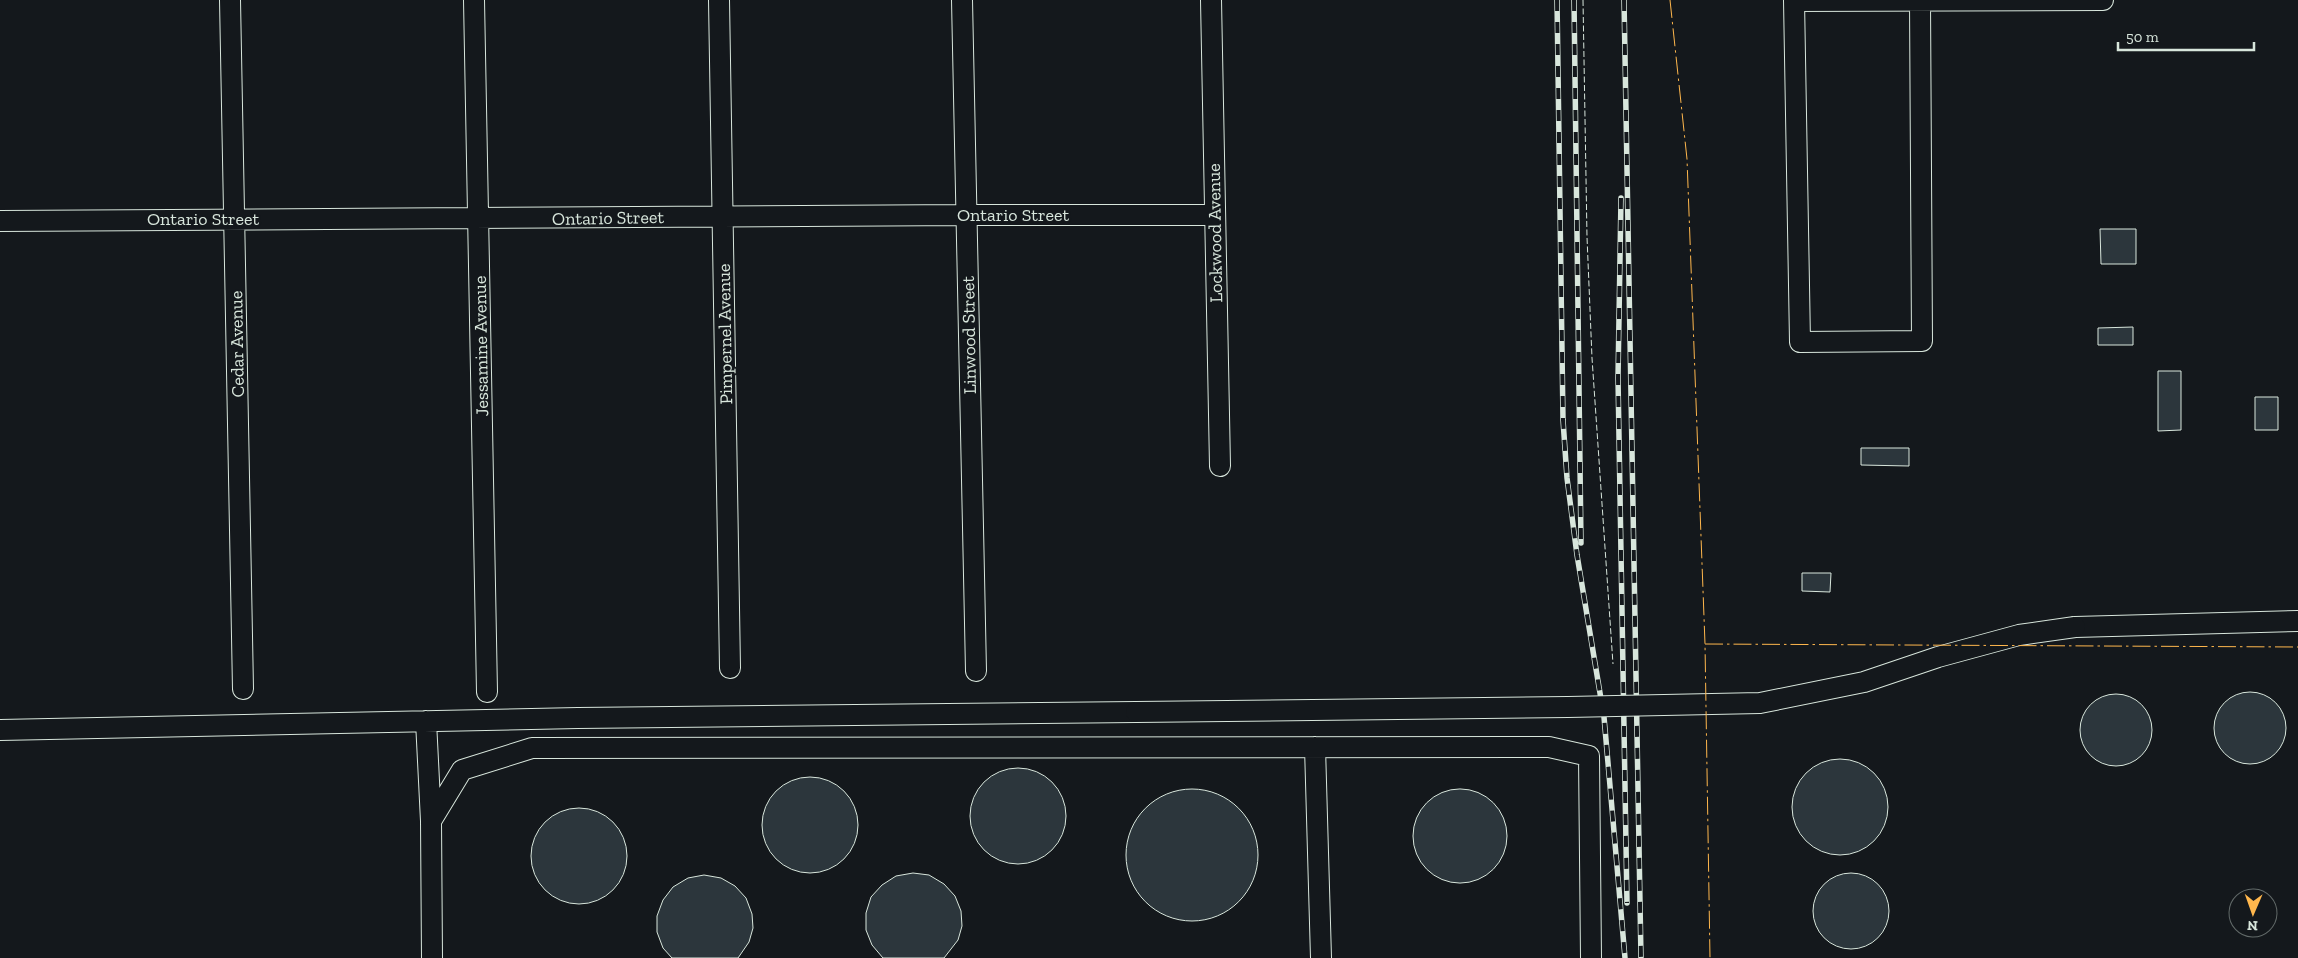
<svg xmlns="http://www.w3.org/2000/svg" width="2298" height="958" viewBox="0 0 2298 958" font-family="'Zilla Slab',serif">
<rect width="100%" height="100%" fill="#14181c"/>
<path fill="#2c363c" stroke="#d8e6dc" d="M2100,229H2136V264H2101Z
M2133,327V345H2098V328Z
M2158,371H2181V430L2158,431Z
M2255,397H2278V430H2255Z
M1861,448H1909V466L1861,465Z
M1802,573H1831L1830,592L1802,591Z
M2214 728a36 36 0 1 1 72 0a36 36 0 1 1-72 0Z
M2080 730a36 36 0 1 1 72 0a36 36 0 1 1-72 0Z
M1792 807a48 48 0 1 1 96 0a48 48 0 1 1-96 0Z
M970 816a48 48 0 1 1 96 0a48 48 0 1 1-96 0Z
M762 825a48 48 0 1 1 96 0a48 48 0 1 1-96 0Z
M1126 855a66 66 0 1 1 132 0a66 66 0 1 1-132 0Z
M1413 836a47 47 0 1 1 94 0a47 47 0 1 1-94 0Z
M531 856a48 48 0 1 1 96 0a48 48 0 1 1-96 0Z
M913,873L929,875L944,884L955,896L961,911L962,926L958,940L944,958H883L872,945L866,930V913L871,897L882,885L896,876Z
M1813 911a38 38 0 1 1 76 0a38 38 0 1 1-76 0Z
M704,875L721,878L735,886L746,898L752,914L753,928L749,942L738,958H672L663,948L657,932V916L663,900L673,887L688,878Z"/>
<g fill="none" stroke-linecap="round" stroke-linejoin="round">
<defs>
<path id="minor" d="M230,0L243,689
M474,0L487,692
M719,0L730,668
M962,0L976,671
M1211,0L1220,466
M1794,0L1800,342L1922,341L1920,1
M1794,1L2103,0
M0,221L966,215H1215
M2075,627L2298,621
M426,721L431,821
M0,730L578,718L1136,712
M1315,747L1321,958
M432,958L431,821L462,770L532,748L1549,747L1589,756L1591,958"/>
</defs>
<use href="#minor" stroke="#d8e6dc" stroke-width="22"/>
<use href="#minor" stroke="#14181c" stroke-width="20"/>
<defs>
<path id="rail" d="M1557,0L1563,420L1567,478L1577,555L1604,717L1625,958
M1574,0L1581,543
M1624,0L1641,958
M1621,198L1618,378L1627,903"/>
</defs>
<use href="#rail" stroke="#d8e6dc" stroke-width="5.5"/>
<use href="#rail" stroke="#14181c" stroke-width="4" stroke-dasharray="11" stroke-linecap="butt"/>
<defs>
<path id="minor-bridge" d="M1136,712L1568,707L1760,703L1864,682L1938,657L2019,635L2075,627"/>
</defs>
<use href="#minor-bridge" stroke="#d8e6dc" stroke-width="22" stroke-linecap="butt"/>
<use href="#minor-bridge" stroke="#14181c" stroke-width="20"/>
<path stroke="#d8e6dc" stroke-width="1" stroke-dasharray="6 2.5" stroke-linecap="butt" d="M1583,0L1587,237L1592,358L1613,664"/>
<path stroke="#ffb74d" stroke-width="1" stroke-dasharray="18 4 2.5 4" stroke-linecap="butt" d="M1670,0L1687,159L1705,644L1710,958
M1705,644L2298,647"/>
</g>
<g text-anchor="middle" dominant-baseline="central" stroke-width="4" stroke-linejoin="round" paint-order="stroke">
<g font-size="18" fill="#d8e6dc" stroke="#14181c">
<text x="1013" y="215">Ontario Street</text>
<text transform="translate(608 218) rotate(-1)">Ontario Street</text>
<text x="203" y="219">Ontario Street</text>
<text transform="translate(1215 233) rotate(-91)">Lockwood Avenue</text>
<text transform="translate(725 334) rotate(-91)">Pimpernel Avenue</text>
<text transform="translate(969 335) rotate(-91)">Linwood Street</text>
<text transform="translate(237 344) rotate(-91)">Cedar Avenue</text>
<text transform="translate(481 346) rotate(-91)">Jessamine Avenue</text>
</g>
</g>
<g transform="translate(2253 913) rotate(182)"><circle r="24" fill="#14181c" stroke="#626a69"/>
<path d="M0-4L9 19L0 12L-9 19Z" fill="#ffb74d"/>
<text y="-8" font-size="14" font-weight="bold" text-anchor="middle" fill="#d8e6dc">N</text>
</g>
<path d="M2118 42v8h136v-8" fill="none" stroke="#d8e6dc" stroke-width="2.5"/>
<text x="2126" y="42" font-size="15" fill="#d8e6dc" stroke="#14181c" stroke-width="4" paint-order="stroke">50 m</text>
</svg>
